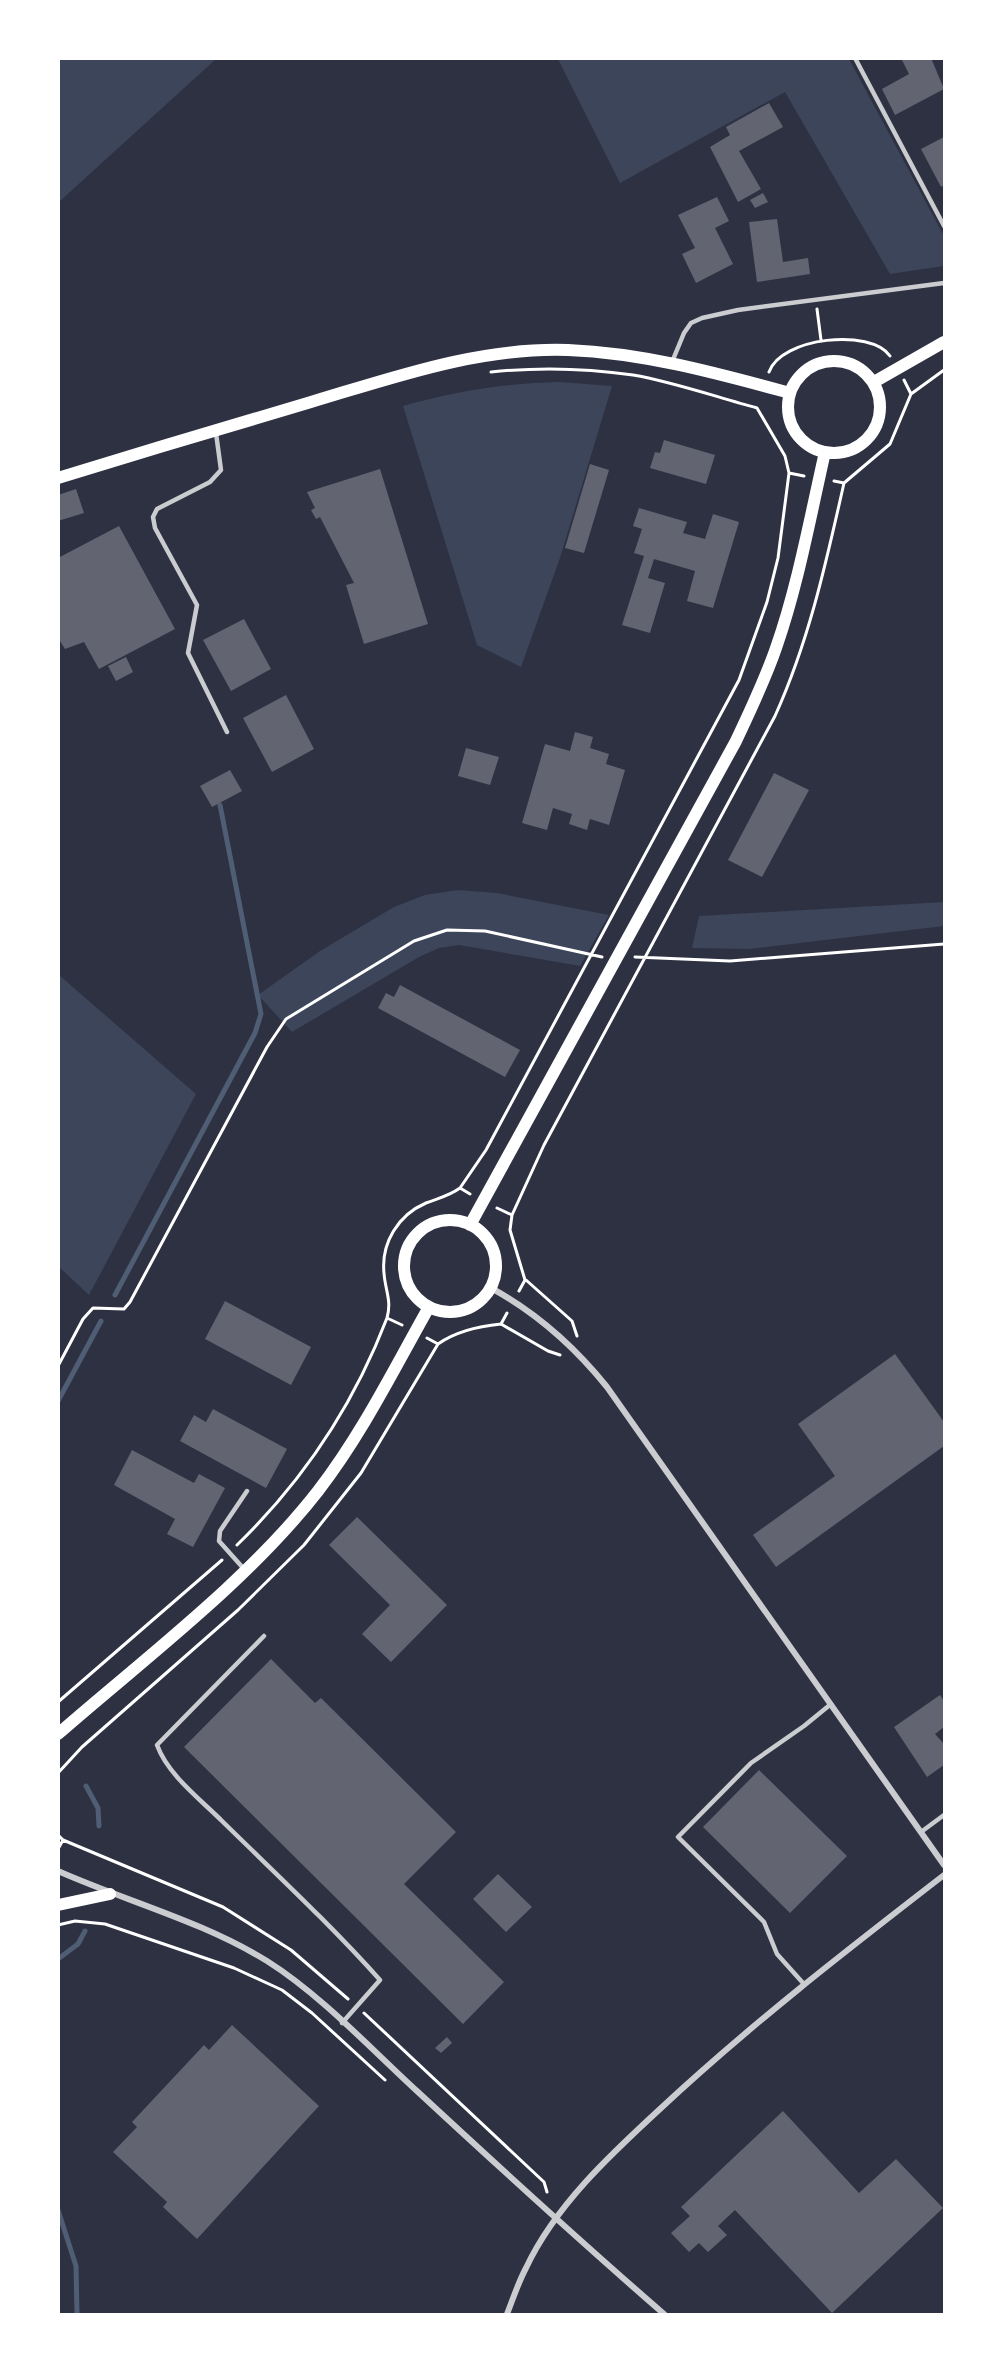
<svg xmlns="http://www.w3.org/2000/svg" width="1003" height="2373" viewBox="0 0 1003 2373" font-family="'Exo 2',sans-serif">
<rect width="100%" height="100%" fill="#2d3142"/>
<path fill="#3c4559" d="M59,58H216V59L59,202Z
M558,59H849L944,236V266L890,274L785,92L620,183Z
M560,382L612,386L560,558L521,667L477,645L403,406C456,391 505,383 560,382Z
M458,890L497,893L609,915L580,966L459,945L439,948L419,957L292,1032L258,995L320,951L394,907L425,895Z
M944,902V926L749,949L692,948L699,916Z
M59,975L196,1094L89,1295L59,1267Z"/>
<g fill="none" stroke-linecap="round" stroke-linejoin="round">
<path stroke="#4f5d75" stroke-width="5" d="M115,1295L255,1033L261,1014L220,805
M58,1401L101,1321
M86,1786L98,1808L99,1826
M58,1959L78,1944L85,1931
M58,2210L76,2266L77,2314"/>
</g>
<path fill="#626471" d="M901,58H931L944,89L895,115L882,89L909,74Z
M769,103L783,127L739,151L761,189L738,202L710,147L730,135L726,127Z
M944,137V185L941,187L921,149Z
M763,193L768,202L755,208L750,200Z
M717,197L729,221L715,228L733,264L696,283L682,254L695,248L678,215Z
M777,219L783,262L808,258L810,274L757,282L749,222Z
M664,440L715,455L706,484L650,468L655,452L660,453Z
M590,464L609,470L584,553L565,548Z
M380,469L428,624L364,644L346,585L354,583L320,517L316,519L311,510L315,508L307,492Z
M76,489L84,513L58,521V495Z
M639,508L687,522L683,533L705,539L713,514L739,522L713,608L687,601L695,571L654,559L648,578L665,583L650,633L622,625L644,556L634,553L642,529L633,526Z
M119,526L175,629L99,669L84,642L65,649L58,638V558Z
M244,619L271,669L231,691L203,640Z
M126,657L133,672L116,681L108,666Z
M286,695L314,749L272,772L243,718Z
M575,732L593,737L590,748L609,754L606,764L625,770L609,825L590,819L587,830L569,824L572,814L553,808L547,830L522,823L545,744L570,751Z
M466,748L499,757L490,785L458,776Z
M230,770L242,791L212,807L200,786Z
M774,773L809,790L762,877L728,860Z
M400,985L520,1050L505,1077L378,1008L386,993L394,997Z
M225,1301L311,1347L291,1385L205,1339Z
M895,1354L944,1422V1446L776,1567L753,1535L835,1476L798,1424Z
M213,1409L287,1449L266,1488L180,1441L194,1415L206,1422Z
M132,1450L194,1483L199,1474L225,1488L193,1547L167,1534L175,1519L114,1485Z
M357,1517L447,1605L391,1662L362,1634L390,1605L329,1545Z
M271,1659L315,1703L321,1698L456,1832L404,1884L504,1982L463,2024L184,1747Z
M940,1695L944,1701V1727L935,1734L944,1744V1765L927,1777L894,1727Z
M759,1770L847,1856L790,1913L703,1827Z
M498,1874L532,1907L506,1932L473,1899Z
M232,2025L319,2106L197,2239L163,2207L167,2202L113,2152L137,2127L132,2122L204,2045L209,2050Z
M447,2037L452,2043L441,2053L435,2048Z
M783,2111L859,2193L896,2159L943,2208L832,2313L735,2210L718,2226L727,2235L708,2252L699,2243L689,2252L671,2233L690,2216L681,2207Z"/>
<g fill="none" stroke-linecap="round" stroke-linejoin="round">
<path stroke="#fff" stroke-width="3" d="M817,309L821,340
M491,372C538,367 585,368 633,375C674,382 716,397 757,408L785,456L789,473L804,476
M769,372C781,337 871,328 890,356
M904,380L911,394
M834,481L844,483L890,444L911,394L944,370
M635,957L730,961L944,944
M460,1188L486,1150L739,680L767,602L778,558L789,473
M497,1208L512,1215
M526,1280L572,1321L577,1336
M519,1291L525,1280L510,1230L512,1215L544,1145L775,716C809,641 826,563 844,483
M501,1324L548,1351L560,1355
M402,1325L387,1318C392,1300 385,1290 384,1273C381,1243 398,1215 426,1203C439,1198 449,1196 460,1188L470,1194
M427,1338L438,1344C455,1332 480,1326 501,1324L507,1313
M58,1366L83,1319L93,1308L124,1309L130,1302L267,1047L286,1019L414,941L447,930L485,931L602,957
M237,1545C303,1481 354,1404 387,1318
M58,1702L222,1560
M58,1773L82,1747L238,1610L304,1545L361,1473L438,1344
M58,1835L63,1840L223,1907L291,1950L348,1999
M58,1849L63,1840
M58,1925L75,1921L105,1924L234,1968L282,1990L312,2013L385,2080
M364,2013L544,2182L547,2192"/>
<path stroke="#caccd0" stroke-width="4.5" d="M855,58L944,226
M672,362L684,333L691,323L702,318L738,310L944,283
M216,433L221,470L210,482L157,509L153,517L155,528L197,605L188,653L227,732
M244,1569L219,1541L220,1531L247,1491
M264,1636L157,1745C168,1775 200,1799 222,1821C275,1873 330,1924 380,1980L342,2023
M921,1832L944,1815
M803,1983L777,1954L764,1922L678,1837L751,1763L804,1726L831,1704"/>
<path stroke="#caccd0" stroke-width="6" d="M491,1288C537,1313 574,1346 607,1387L944,1865
M58,1871C128,1902 202,1921 267,1961C321,1995 371,2049 418,2092C499,2167 581,2242 664,2314
M507,2314C513,2299 518,2283 526,2268C555,2206 610,2155 660,2109C750,2025 847,1950 944,1875"/>
<path stroke="#fff" stroke-width="12" d="M788 407a46 46 0 1 1 92 0a46 46 0 1 1-92 0Z
M874,382L944,342
M58,478C142,452 227,427 311,402C395,377 479,347 568,350C644,353 716,373 790,393
M404 1266a46 46 0 1 1 92 0a46 46 0 1 1-92 0Z
M470,1225L736,741C750,711 765,680 776,648C798,585 810,518 825,452
M58,1734C145,1658 248,1581 318,1491C362,1434 394,1369 429,1307
M58,1905L110,1894"/>
</g>
<rect width="1003" height="2373" fill="none" stroke="#ffffff" stroke-width="120"/>
</svg>
